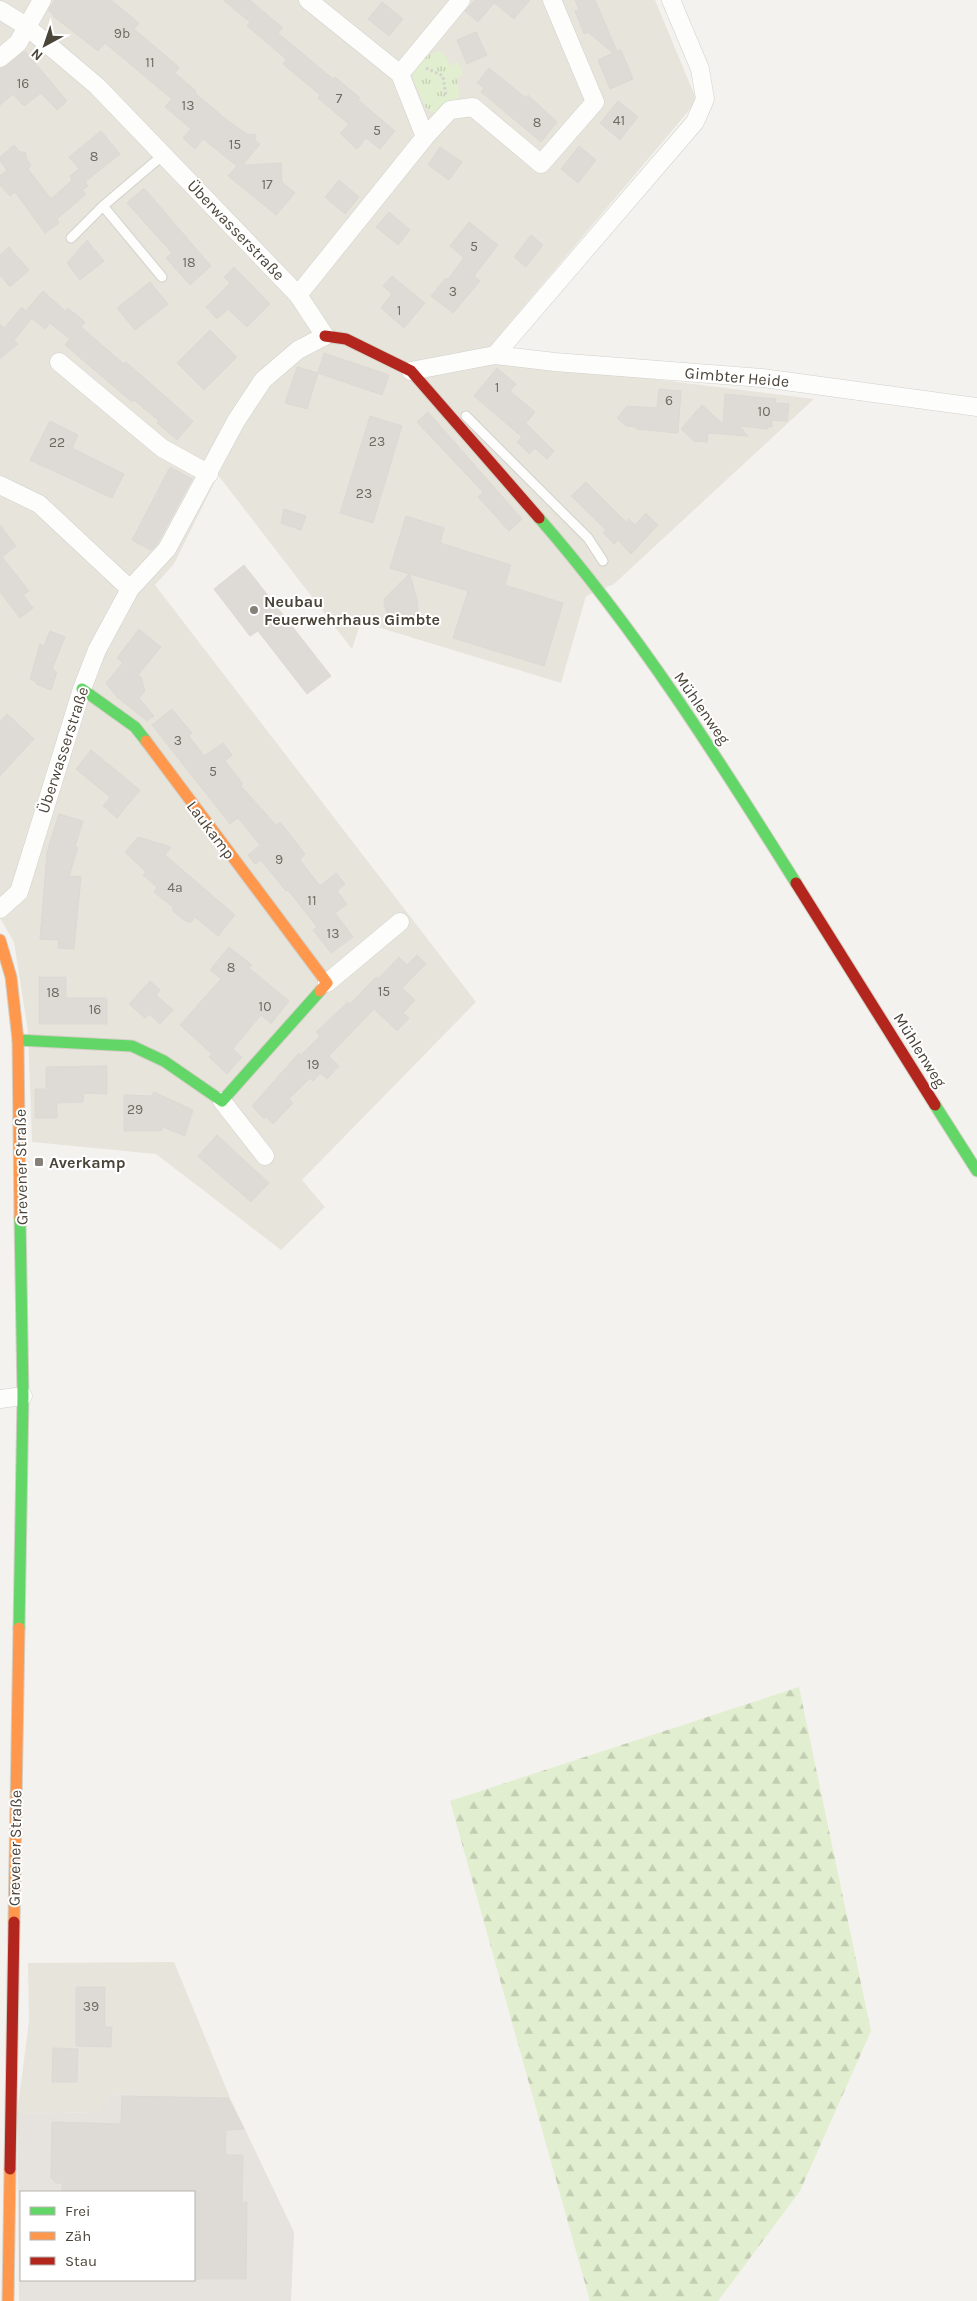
<svg xmlns="http://www.w3.org/2000/svg" width="977" height="2301" viewBox="0 0 977 2301" font-family="Karla,sans-serif">
<defs>
<pattern id="forest-firs" width="22" height="20" patternUnits="userSpaceOnUse" patternTransform="scale(1.25)"><rect width="22" height="20" fill="#e1eecf"/><path d="M5 1l3.5 6h-7zM16 11l3.5 6h-7z" fill="#c3cdb2"/></pattern>
<pattern id="park-tufts" width="24" height="20" patternUnits="userSpaceOnUse" patternTransform="scale(1.25)"><rect width="24" height="20" fill="#e1eecf"/><path d="M3 7l-1-3M5 7V3M7 7l1-3M15 17l-1-3M17 17v-4M19 17l1-3" fill="none" stroke="#c3cdb2"/></pattern>
</defs>
<rect width="100%" height="100%" fill="#f4f2ee"/>
<path fill="#e7e4dc" d="M0,0H655L697,101L487,350L489,359L814,399L614,584L586,596L561,683L361,622L352,649L218,475L174,564L155,585L476,1002L302,1180L325,1207L281,1250L156,1154L32,1142L28,1031L14,942L0,918Z
M174,1962L231,2100L110,2094L97,2112L17,2114L29,2021L28,1963Z"/>
<path fill="#e6e2de" fill-rule="evenodd" d="M110,2094L231,2100L294,2232L291,2301H19L17,2114L97,2112ZM21,2192H194V2280H21Z"/>
<path fill="url(#forest-firs)" d="M799,1687L871,2031L800,2191L718,2301H590L450,1801Z"/>
<path fill="url(#park-tufts)" d="M439,51L445,55L450,66L458,62L463,75L456,78L460,91L456,103L433,113L425,107L412,76L418,60Z"/>
<path fill="#dedbd6" stroke="#dcd9d4" d="M55,0H111L139,23L134,29L179,67L175,73L196,91L195,93L228,121L247,134L256,135L255,140L260,144L243,165L281,163L282,182L295,193L276,215L228,176L237,166L203,139L195,149L183,138L191,129L165,107L172,99L105,43L98,51L53,16L54,15L48,10Z
M223,0H250L283,28L278,33L333,79L335,77L360,98L358,100L395,131L380,149L366,138L357,149L349,142L340,133L349,124L318,98L320,95L283,64L286,59L247,26L250,22Z
M475,0H530L514,19L494,3L478,22L465,11Z
M575,0H595L617,51L621,50L633,79L610,89L598,60L613,53L588,32L584,34L575,11L579,10Z
M382,2L403,19L389,36L368,19Z
M476,32L487,55L467,64L457,40Z
M25,51L67,101L57,110L41,93L24,106L13,94L0,105V69Z
M489,68L526,98L528,95L557,122L541,142L481,92L484,88L477,83Z
M618,101L638,117L620,140L600,123Z
M101,131L120,154L85,182L88,186L82,190L86,194L57,219L59,223L45,233L15,192L10,196L0,185V176L7,170L0,161V157L14,145L20,152H26V158L31,165L28,169L51,199L72,180L70,176L79,169L69,157Z
M579,146L596,160L578,183L561,169Z
M440,147L462,162L449,180L428,165Z
M339,180L359,197L345,214L325,197Z
M144,188L211,266L190,285L166,258L172,253L127,203Z
M389,212L410,230L398,245L376,227Z
M469,222L498,245L474,276L480,281L453,313L431,296L446,278L448,279L464,258L450,246Z
M531,235L543,245L526,267L514,257Z
M87,240L104,261L80,280L67,263Z
M9,247L29,270L10,287L0,275V255Z
M234,267L270,304L247,327L228,309L217,319L206,307L230,283L224,277Z
M392,276L425,303L404,328L381,308L392,294L383,286Z
M150,282L168,304L135,330L117,308Z
M43,291L65,311L68,308L85,322L81,327L124,364L125,362L133,368L193,421L177,440L157,423L159,421L134,400L132,402L65,345L70,339L50,323L45,329L32,318L14,340L18,344L0,359V324L4,328L22,307L26,311Z
M210,330L237,357L204,390L177,363Z
M324,353L389,375L382,395L318,373L307,409L285,403L297,367L318,373Z
M497,368L516,384L510,391L535,412L526,423L554,451L547,459L535,448L529,454L517,442L522,437L474,396Z
M659,389L681,391L678,433L636,429V427L626,426L617,418L627,406L657,408Z
M725,394L776,399L775,403L789,404L787,421L772,420V427L768,426V429L739,426L748,436L708,433L707,442L694,441L681,429L702,405L723,424Z
M428,412L522,519L509,531L478,497L483,492L417,422Z
M370,416L402,426L373,523L340,513Z
M50,421L78,435L72,448L124,474L112,498L30,460Z
M170,467L192,479L157,544L151,550L132,540Z
M586,482L626,522L629,519L635,525L646,513L658,525L631,554L618,540L614,544L603,533L606,530L571,496Z
M284,509L306,516L301,530L281,523Z
M406,516L444,528L440,543L511,565L505,585L563,603L544,666L453,638L468,591L455,587L410,574L418,604V610L411,619L405,621L399,622L389,617L384,606V599L409,574L390,568Z
M0,525L16,546L2,557L29,591L23,595L33,608L20,618L0,592Z
M244,565L331,676L307,694L258,631L250,636L214,589Z
M139,629L161,647L138,675L141,677L145,691L139,698L154,716L147,721L117,697L106,683L123,663L117,658Z
M50,631L65,637L52,669L57,672L51,690L36,684L37,682L30,679L40,644L44,646Z
M172,709L192,733L189,736L204,756L223,743L232,755L225,761L243,784L241,786L276,825L280,822L305,854L300,860L320,886L336,873L345,884L337,891L347,904L335,913L353,937L331,953L313,930L317,927L288,890L286,891L261,860L255,864L248,855L260,845L238,818L230,824L152,725Z
M7,714L34,739L0,776V722Z
M91,750L140,790L117,818L103,806L110,797L76,769Z
M59,814L83,821L75,847L78,848L69,876L81,877L74,949L58,948L59,940L40,939L47,852Z
M138,837L171,847L165,855L235,915L218,936L195,917L190,923L182,919L172,910L174,908L154,892L157,887L143,875L146,872L125,852Z
M229,947L252,965L249,968L289,1001L271,1024L261,1015L233,1049L242,1057L227,1074L209,1057L212,1054L180,1025L221,979L210,970Z
M417,955L426,964L402,988L415,1000L403,1013L409,1018L397,1031L374,1009L329,1056L339,1066L327,1079L320,1073L313,1081L310,1078L289,1099L293,1103L273,1124L266,1117L264,1119L252,1106L299,1053L301,1055L320,1036L316,1032L348,1002L350,1004L376,977L378,979L399,957L407,965Z
M39,977H66V998H107V1024H39Z
M150,981L160,990L156,995L173,1010L160,1024L149,1014L145,1018L129,1004Z
M107,1066V1094L84,1093L83,1102L57,1103V1118H35V1089H46V1067Z
M154,1092L193,1110L185,1136L163,1127L161,1131H124V1095L152,1096Z
M217,1135L269,1183L251,1202L198,1156Z
M76,1987H105V2027H112L111,2047L76,2046Z
M53,2048L78,2049L77,2082H52Z
M122,2096L228,2098L244,2129L226,2130L225,2155H243L242,2202H247L246,2279H194V2192H62V2183H56L51,2178L52,2122L121,2124Z"/>
<g fill="none" stroke-linecap="round" stroke-linejoin="round">
<defs>
<path id="lane" d="M71,238L103,206
M162,277L103,206L163,155
M466,416L588,538L603,561"/>
<path id="street" d="M308,0L400,74
M0,10L26,26L97,86L298,295L325,336L298,350L263,380L236,421L167,549L130,589L97,650L82,689L19,892L0,909
M0,58L18,43L42,0
M425,137L450,110L473,107L541,164L595,102L552,0
M298,295L425,137L400,74L461,0
M495,355L695,122L705,99L700,69L671,0
M59,362L162,448L209,474
M411,371L495,355L555,362L762,378L977,407
M0,485L39,504L130,589
M327,983L400,922
M222,1101L265,1156
M0,1399L23,1396"/>
<path id="fast" d="M539,518C637,630 717,757 796,883
M82,689L135,727L146,741
M18,1040L132,1046L164,1061L222,1101L320,991
M935,1105L977,1171
M19,1628L23,1396L20,1218"/>
<path id="slow" d="M146,741L327,983L320,991
M0,940L11,977L18,1040L20,1218
M14,1922L19,1628
M8,2301L10,2169"/>
<path id="jam" d="M325,336L346,339L411,371L539,518
M796,883L935,1105
M10,2169L14,1922"/>
</defs>
<use href="#lane" stroke="#d2d0cb" stroke-width="11"/>
<use href="#street" stroke="#d2d0cb" stroke-width="19"/>
<use href="#fast" stroke="#d3cfc5" stroke-width="13"/>
<use href="#slow" stroke="#d3cfc5" stroke-width="13"/>
<use href="#jam" stroke="#d3cfc5" stroke-width="13"/>
<path stroke="#d3d2cc" stroke-width="3" stroke-dasharray="2.5 2.5" stroke-linecap="butt" d="M426,68L443,76L446,96"/>
<use href="#lane" stroke="#fdfdfc" stroke-width="9"/>
<use href="#street" stroke="#fdfdfc" stroke-width="18"/>
<use href="#fast" stroke="#63d668" stroke-width="11"/>
<use href="#slow" stroke="#ff974d" stroke-width="11"/>
<use href="#jam" stroke="#b3261e" stroke-width="11"/>
</g>
<g fill="#868178" stroke="#fff" stroke-width="2">
<circle cx="254" cy="610" r="5"/>
<rect x="34" y="1157" width="10" height="10" rx="2.5"/>
</g>
<g text-anchor="middle" dominant-baseline="central" stroke-width="4" stroke-linejoin="round" paint-order="stroke">
<g font-size="14" fill="#706a61">
<text x="122" y="33">9b</text>
<text x="150" y="62">11</text>
<text x="23" y="83">16</text>
<text x="339" y="98">7</text>
<text x="188" y="105">13</text>
<text x="619" y="120">41</text>
<text x="537" y="122">8</text>
<text x="377" y="130">5</text>
<text x="235" y="144">15</text>
<text x="94" y="156">8</text>
<text x="267" y="184">17</text>
<text x="474" y="246">5</text>
<text x="189" y="262">18</text>
<text x="453" y="291">3</text>
<text x="399" y="310">1</text>
<text x="497" y="387">1</text>
<text x="669" y="400">6</text>
<text x="764" y="411">10</text>
<text x="377" y="441">23</text>
<text x="57" y="442">22</text>
<text x="364" y="493">23</text>
<text x="178" y="740">3</text>
<text x="213" y="771">5</text>
<text x="279" y="859">9</text>
<text x="175" y="887">4a</text>
<text x="312" y="900">11</text>
<text x="333" y="933">13</text>
<text x="231" y="967">8</text>
<text x="384" y="991">15</text>
<text x="53" y="992">18</text>
<text x="265" y="1006">10</text>
<text x="95" y="1009">16</text>
<text x="313" y="1064">19</text>
<text x="135" y="1109">29</text>
<text x="91" y="2006">39</text>
</g>
<g font-size="16" fill="#4b4439" stroke="#fff">
<text transform="translate(236 230) rotate(46)">Überwasserstraße</text>
<text transform="translate(737 377) rotate(5)">Gimbter Heide</text>
<text transform="translate(702 708) rotate(55)">Mühlenweg</text>
<text transform="translate(63 750) rotate(-72)">Überwasserstraße</text>
<text transform="translate(211 830) rotate(53)">Laukamp</text>
<text transform="translate(920 1050) rotate(58)">Mühlenweg</text>
<text transform="translate(21 1167) rotate(-91)">Grevener Straße</text>
<text transform="translate(15 1848) rotate(-89)">Grevener Straße</text>
</g>
<g font-size="16" font-weight="bold" fill="#4b4439" stroke="#fff" text-anchor="start">
<text x="264" y="601">Neubau<tspan x="264" dy="18">Feuerwehrhaus Gimbte</tspan></text>
<text x="49" y="1162">Averkamp</text>
</g>
</g>
<rect x="20" y="2191" width="175" height="90" fill="#ffffff" stroke="#b7b4b0"/>
<rect x="30" y="2207" width="25" height="8" fill="#63d668" stroke="#b7b4b0"/>
<text x="65" y="2216" font-size="15" fill="#4b4439">Frei</text>
<rect x="30" y="2232" width="25" height="8" fill="#ff974d" stroke="#b7b4b0"/>
<text x="65" y="2241" font-size="15" fill="#4b4439">Zäh</text>
<rect x="30" y="2257" width="25" height="8" fill="#b3261e" stroke="#b7b4b0"/>
<text x="65" y="2266" font-size="15" fill="#4b4439">Stau</text>
<g transform="translate(45 45) rotate(220)" stroke="#ffffff" stroke-width="4" paint-order="stroke">
<path d="M0-4L9 19L0 12L-9 19Z" fill="#4b4439"/>
<text y="-8" font-size="14" font-weight="bold" text-anchor="middle" fill="#4b4439">N</text>
</g>
</svg>
